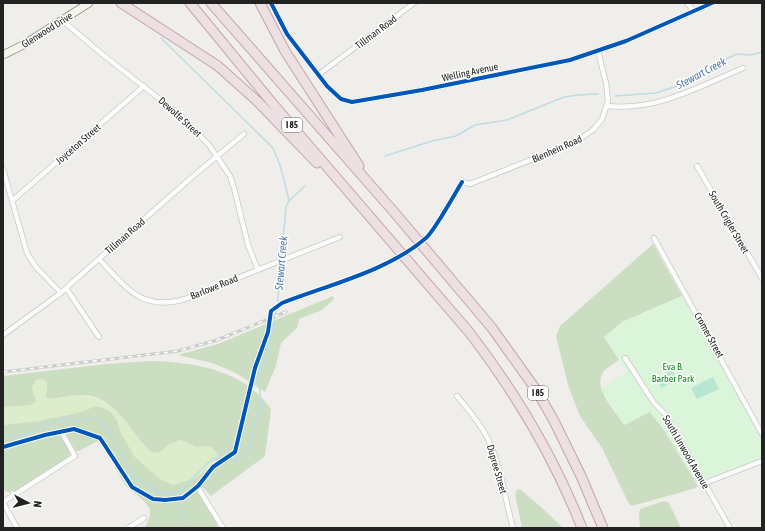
<svg xmlns="http://www.w3.org/2000/svg" width="765" height="531" viewBox="0 0 765 531" font-family="'Asap Condensed',sans-serif">
<rect width="100%" height="100%" fill="#f0eeeb"/>
<path fill="#ddeccb" d="M44,379L47,383L46,396L48,399L83,395L100,400L115,409L145,447L158,453L170,444L181,440L196,447L210,446L217,453L216,462L196,479L173,485L160,479L134,456L120,431L118,422L112,413L93,407L81,412L39,421L3,425V408L10,405L28,406L36,401L32,387L36,380Z"/>
<path fill="#cbdec1" d="M653,244L682,296L622,322L604,337L619,360C614,364 604,369 602,374C594,390 616,412 624,425L650,411L664,430L698,486L696,488L632,506L629,504L602,448L580,416L568,385L556,336L560,326Z
M333,296L334,299L322,310L299,319L297,328L281,343L276,366L265,392L236,373L212,363L178,355L218,344Z
M151,361C195,362 244,370 271,409L265,456L211,496L201,485L197,490L216,522L218,528H145L150,516V509L145,502L125,485L100,440L79,451H76L63,429L60,430L59,434L70,452L69,457L15,492L9,493L4,490L3,425L39,421L81,412L93,407H101L112,413L118,422L120,431L134,456L160,479L173,485L196,478L216,462L217,453L210,446L196,447L181,440L170,444L158,453L151,452C130,433 116,395 82,395C71,395 59,398 48,399L46,397L47,383L44,379L36,380L32,387L36,401C29,410 13,403 3,408V376L107,364Z
M520,489L541,507L563,528H522L515,494L517,490Z
M664,501L669,503L681,528H640L639,515L640,509Z"/>
<path fill="#daf5da" d="M682,296L718,358L762,441V458L696,482L664,430L650,412L624,425L601,389L627,372L604,337L622,322Z"/>
<path fill="#b7e6d2" d="M672,370L677,378L662,388L656,380Z
M713,377L719,389L697,399L691,388Z"/>
<g fill="none" stroke-linecap="round" stroke-linejoin="round">
<path stroke="#bfdbe3" stroke-width="1.5" d="M161,38L273,148L280,165L289,200
M615,96L656,93L683,84L702,70L737,54L751,55L762,52
M385,156L432,141L456,136L475,125L507,120L564,97L578,95L598,94
M3,436H20L66,418L72,421L94,418L108,430L116,447L134,476L148,486L161,493L180,491L212,459L224,458L235,460L246,453L250,445L256,418L261,410L259,377L266,360L277,308L286,207L289,201L305,186
M172,493L188,528"/>
<defs>
<path id="street" d="M271,3L287,34L327,86L341,99L352,102L422,90L570,60L626,41L712,3
M687,3L694,11
M63,21L102,54L180,115L209,145L230,176L234,188L248,245L258,270
M318,75L414,3
M607,106C658,111 698,87 743,68
M697,166L762,278
M3,169L27,253L36,267L61,293
M462,182L470,184L576,142L594,129L602,119L608,101L606,83L598,51
M12,201L144,86
M654,238L762,434
M99,259C126,287 141,312 185,299L340,237
M66,288L99,337
M3,335L58,295L192,177L244,134
M625,358L654,403L665,414L730,528
M457,396C468,409 480,423 488,439C501,466 505,499 513,528
M705,483L762,461
M198,488L223,528
M17,528L3,502L75,456L62,433
M128,528L144,518"/>
<path id="secondary" d="M3,55L23,45L89,3"/>
<path id="highway" d="M121,3L218,66L257,101L317,163
M190,3L273,104L469,332C516,393 554,457 582,528
M211,3L394,212L492,328L537,391L554,421L581,476L603,528
M260,3L285,51L359,166"/>
</defs>
<use href="#street" stroke="#c9c8c7" stroke-width="6"/>
<use href="#secondary" stroke="#999a82" stroke-width="9"/>
<use href="#highway" stroke="#c5a2ac" stroke-width="11"/>
<use href="#street" stroke="#fdfcfc" stroke-width="4.5"/>
<use href="#secondary" stroke="#f4f4ed" stroke-width="7"/>
<use href="#highway" stroke="#ece0e2" stroke-width="9"/>
<defs>
<path id="rail" d="M3,372L178,351L217,340L286,312"/>
</defs>
<use href="#rail" stroke="#ccc" stroke-width="3"/>
<use href="#rail" stroke="#fff" stroke-width="1.5" stroke-dasharray="4.5" stroke-linecap="butt"/>
<defs>
<path id="cycleway" d="M271,3L287,34L327,86L341,99L352,102L422,90L570,60L626,41L712,3
M3,447L45,435L74,429L100,438L132,487L153,499L165,500L183,498L198,486L213,467L235,452L255,368L268,332L271,311L282,303C328,285 388,271 426,238C435,230 454,195 462,182"/>
</defs>
<use href="#cycleway" stroke="#fff" stroke-width="6"/>
<use href="#cycleway" stroke="#0057b8" stroke-width="4"/>
</g>
<g text-anchor="middle" dominant-baseline="central" stroke-width="3" stroke-linejoin="round" paint-order="stroke">
<g fill="#fff" stroke="#646464" stroke-width="1">
<rect x="282" y="118" width="20" height="14" rx="3"/>
<rect x="528" y="386" width="20" height="14" rx="3"/>
</g>
<g font-size="9" font-weight="bold" fill="#222">
<text x="292" y="125">I 85</text>
<text x="538" y="393">I 85</text>
</g>
<g font-size="10" fill="#222" stroke="#fff">
<text transform="translate(47 30) rotate(-32)">Glenwood Drive</text>
<text transform="translate(376 32) rotate(-37)">Tillman Road</text>
<text transform="translate(470 72) rotate(-12)">Welling Avenue</text>
<text transform="translate(180 117) rotate(42)">Dewolfe Street</text>
<text transform="translate(78 144) rotate(-41)">Joyceton Street</text>
<text transform="translate(557 149) rotate(-24)">Blenhein Road</text>
<text transform="translate(729 222) rotate(60)">South Crigler Street</text>
<text transform="translate(125 236) rotate(-41)">Tillman Road</text>
<text transform="translate(214 287) rotate(-22)">Barlowe Road</text>
<text transform="translate(709 335) rotate(61)">Cromer Street</text>
<text transform="translate(686 452) rotate(60)">South Linwood Avenue</text>
<text transform="translate(497 469) rotate(74)">Dupree Street</text>
</g>
<g font-size="10" fill="#0c8416" stroke="#fff">
<text x="673" y="366">Eva B.<tspan x="673" dy="12">Barber Park</tspan></text>
</g>
<g font-size="11" font-style="italic" fill="#4a7aab" stroke="#fff">
<text transform="translate(701 73) rotate(-28)">Stewart Creek</text>
<text transform="translate(281 263) rotate(-85)">Stewart Creek</text>
</g>
</g>
<rect width="765" height="531" fill="none" stroke="#222222" stroke-width="8"/>
<g transform="translate(28 503) rotate(97)" stroke="#ffffff" stroke-width="3" paint-order="stroke">
<path d="M0-3L7 15L0 10L-7 15Z" fill="#222222"/>
<text y="-6" font-size="11" font-weight="bold" text-anchor="middle" fill="#222222">N</text>
</g>
</svg>
